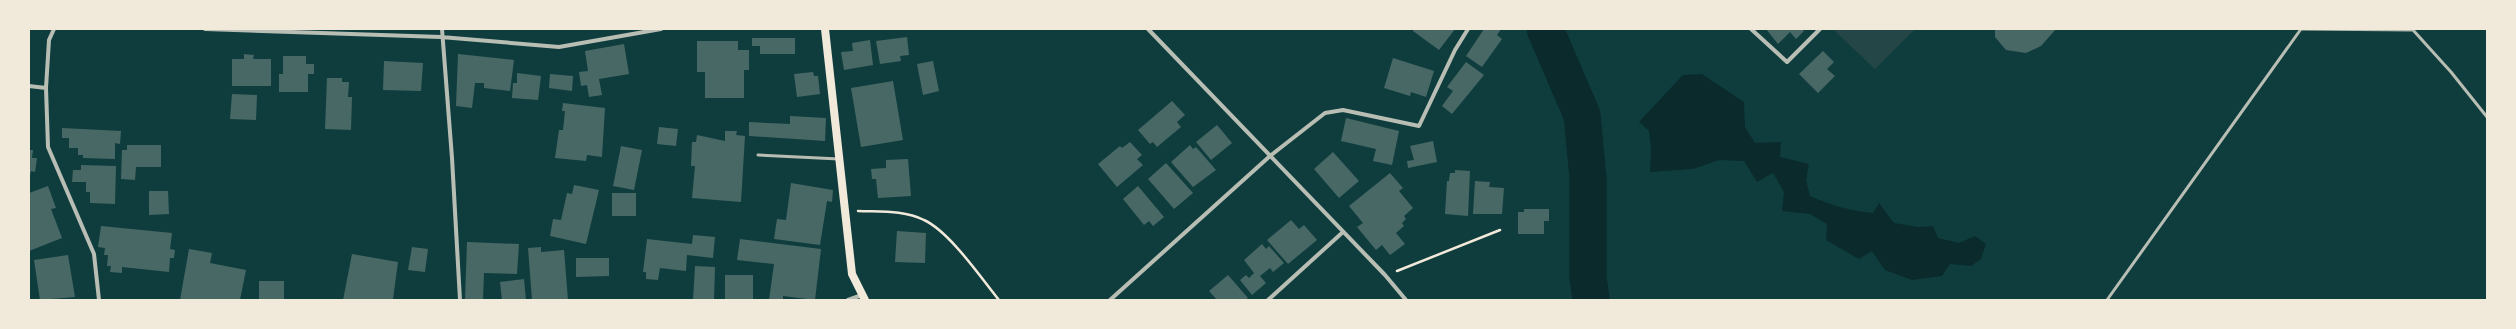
<svg xmlns="http://www.w3.org/2000/svg" width="2516" height="329" viewBox="0 0 2516 329" font-family="Raleway,sans-serif">
<rect width="100%" height="100%" fill="#0f3d3e"/>
<path fill="#244646" d="M1838,29H1915L1875,69L1835,31Z"/>
<path fill="#0a2a2b" d="M1702,74L1744,102L1745,127L1755,143L1781,142L1780,157L1809,164L1806,180L1810,196C1831,205 1850,211 1873,213L1879,203L1894,223L1918,227L1933,226L1938,238L1959,243L1975,236L1986,244L1981,259L1971,266L1950,264L1942,276L1912,280L1885,270L1872,251L1859,259L1826,240L1827,224L1810,214L1782,211L1784,192L1773,173L1757,182L1744,161L1719,160L1693,169L1650,172L1651,149L1649,131L1639,122L1683,75Z"/>
<g fill="none" stroke-linecap="round" stroke-linejoin="round">
<path stroke="#0a2a2b" stroke-width="37" d="M1545,29L1582,115L1588,178V277L1591,300"/>
</g>
<path fill="#486865" d="M1414,29H1455L1439,50L1413,31Z
M1484,29H1501L1497,35L1502,39L1482,67L1466,56Z
M1766,29H1801L1804,31L1796,39L1790,32L1778,44Z
M1995,29H2056L2041,46L2026,53L2006,50L1995,37Z
M907,37L909,55L900,56L901,61L880,64L876,41Z
M752,38H795V54H760V46H752Z
M870,40L873,65L844,70L841,52L853,51L852,43Z
M697,41H738V50H749V70H744V98H705V72H697Z
M624,44L629,74L599,79L602,95L589,97L587,85L581,86L579,72L588,71L585,51Z
M1823,51L1834,62L1827,69L1835,76L1818,93L1799,74Z
M244,54L254,55L253,59H271V86H232V59H244Z
M458,54L514,60L510,91L484,88V83H475L472,108L456,106Z
M283,56H306V64H314V74H308V92H279V74H283Z
M1393,58L1434,71L1426,97L1411,92L1410,96L1384,88Z
M384,61L423,63L421,91L383,90Z
M933,61L939,91L923,95L917,64Z
M1466,62L1484,75L1452,114L1442,106L1453,91L1447,87Z
M813,72L814,76H818L820,94L797,97L794,74Z
M517,73L541,76L538,100L512,98L513,83H517Z
M550,74L573,76L572,91L549,88Z
M327,78H342V82H349L348,97H352L351,130L325,129Z
M893,81L903,140L861,147L851,88Z
M232,94L257,95L256,120L230,119Z
M1172,101L1185,115L1177,122L1181,127L1157,147L1153,142L1150,144L1138,130Z
M563,103L605,108L602,157L587,155L586,161L555,158L559,130H563L565,111H562Z
M790,116L826,118L825,141L749,136V122L790,124Z
M1346,118L1399,131L1392,165L1373,161L1376,149L1341,141Z
M1217,125L1232,143L1211,160L1196,142Z
M659,127L678,129L676,146L657,144Z
M62,128L121,131L120,144L115,143V159L83,158V155H78V148H69V138H62Z
M725,131H737L736,135L745,136L741,202L692,198L695,166H691L692,142H696L697,135L725,141Z
M1433,141L1437,162L1408,168L1407,161L1414,160L1410,146Z
M1130,142L1142,155L1137,159L1143,165L1117,187L1098,164L1120,146L1122,148Z
M127,145H161V167H136L135,180L121,179L122,150H127Z
M1190,145L1193,149L1196,147L1216,170L1193,187L1171,162Z
M621,146L642,150L634,190L613,186Z
M29,150H33L32,158H37L35,172L31,171L30,175Z
M1333,152L1359,181L1339,198L1314,169Z
M908,159L911,196L878,198L876,179H872L871,169L886,168V160Z
M1166,163L1193,193L1174,209L1148,179Z
M81,165L116,166L115,204L90,203V192H86V182H72L73,170H81Z
M1455,170L1470,171L1468,216L1445,214L1447,181H1449L1450,173H1455Z
M1390,173L1403,188L1399,191L1413,208L1404,216L1406,219L1402,223L1404,226L1396,233L1405,244L1390,255L1382,245L1376,250L1357,227L1363,223L1349,206Z
M1475,181L1490,182L1489,187L1504,188L1502,214H1473Z
M791,183L833,190L832,202L827,201L820,245L774,239L777,219L786,220Z
M574,185L599,190L586,244L550,236L553,219L561,220L567,193L572,194Z
M48,186L56,208L51,209L62,238L29,251V193Z
M1138,186L1164,217L1153,226L1149,221L1144,225L1123,199Z
M149,191H168L169,214L149,215Z
M612,193H636V216H612Z
M1524,209H1549V221H1544V234H1518V212H1524Z
M1291,220L1299,229L1304,225L1317,240L1288,264L1267,240Z
M101,226L172,233L170,249L175,250L174,258H170L169,272L122,267V273L110,272L111,266H107L108,255H104L105,248L98,247Z
M897,231L926,233L925,263L895,262Z
M693,235L715,237L713,258L687,255L686,271L660,268L658,280L646,279V272H643L647,239L692,244Z
M740,239L821,249L815,300L783,296V300H769L774,264L737,260Z
M467,242L519,244L517,274L484,273L483,300H465Z
M1262,244L1266,249L1269,246L1284,263L1273,272L1270,268L1260,276L1266,283L1252,295L1240,280L1246,275L1249,278L1254,273L1244,260Z
M412,247L428,249L425,272L408,270Z
M541,247V252L564,250L568,300H532L528,248Z
M189,249L212,253L210,263L246,270L240,300H180Z
M352,254L398,262L393,299L343,300Z
M68,255L75,297L40,300L34,260Z
M576,258H609V276L576,277Z
M695,266L715,267L714,300H693Z
M725,275H753V300H725Z
M1228,275L1248,298L1245,300H1217L1209,291Z
M524,279L526,300H502L500,282Z
M259,281H284V300H259Z"/>
<g fill="none" stroke-linecap="round" stroke-linejoin="round">
<path stroke="#f1e9da" stroke-width="2.5" d="M858,211C880,212 904,210 924,220C950,232 981,278 999,300
M1397,271L1500,230"/>
<path stroke="#b8beb3" stroke-width="3" d="M2302,29L2413,30L2451,72L2487,117
M758,155L839,159
M2107,300L2301,29"/>
<path stroke="#b8beb3" stroke-width="4" d="M205,29L441,37L559,47L661,29
M442,29L452,158L460,300
M1148,29L1385,275L1406,300
M1751,29L1787,62L1820,29
M29,86L46,88L49,40L54,29
M46,88L48,147L94,254L99,300
M848,300L862,295
M1110,300L1270,156L1325,113L1343,110L1419,126L1455,50L1468,29
M1268,300L1343,232"/>
<path stroke="#f1e9da" stroke-width="8" d="M825,29L852,274L865,300"/>
</g>
<rect width="2516" height="329" fill="none" stroke="#f1e9da" stroke-width="60"/>
</svg>
